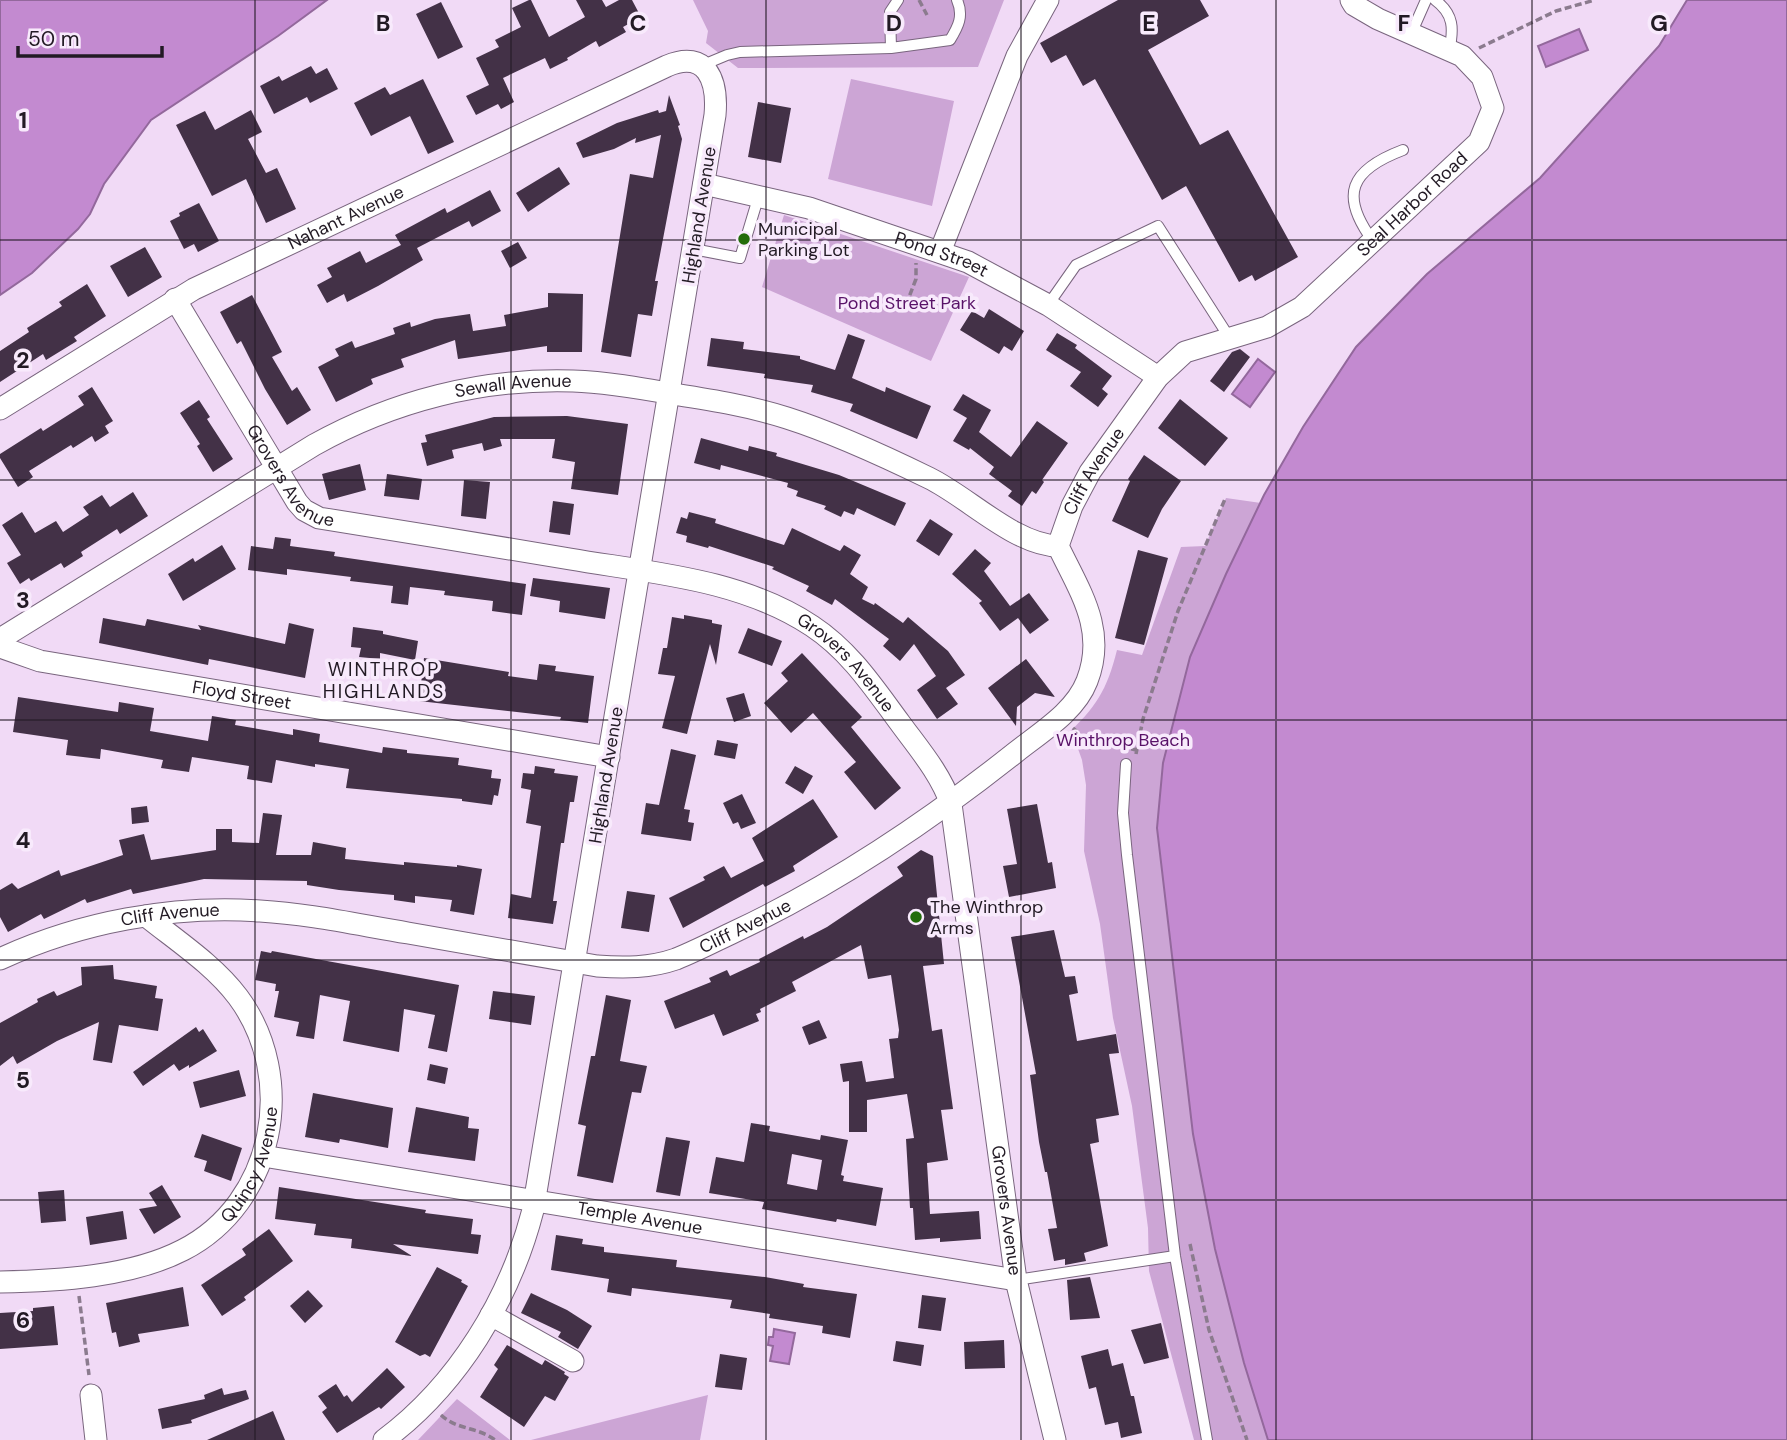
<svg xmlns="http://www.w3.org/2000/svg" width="1787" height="1440" viewBox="0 0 1787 1440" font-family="'DM Sans',sans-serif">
<rect width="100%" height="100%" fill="#f1daf6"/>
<path fill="#cca5d5" d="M693,0H1004L978,67L738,68L706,43L708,31Z
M851,79L954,101L932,206L828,179Z
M784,215L969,277L931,361L762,287Z
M1226,498L1261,503L1226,574L1193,1134L1215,1249L1244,1363L1268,1440H1194L1149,1271L1148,1228L1132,1106L1113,1018L1100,924L1084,851L1086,785L1082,760L1077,746L1065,736C1096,708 1107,690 1117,650L1142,655L1181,547L1205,546Z
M708,1395L700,1440H531Z
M457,1399L510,1440H418Z"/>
<path fill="#c38ad0" stroke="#93689c" stroke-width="2" d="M0,0H327L278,36L151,120L104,184L90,214L78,229L32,273L0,295Z
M1687,0H1787V1440H1268L1244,1363L1215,1249L1193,1134L1157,828L1163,763L1190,657L1226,574L1264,495L1303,427L1356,347L1427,274L1540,178L1659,46Z
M1579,29L1588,50L1546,67L1538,46Z
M1258,359L1275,372L1250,407L1232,394Z
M774,1329L795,1333L789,1364L770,1361L773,1346L768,1345L769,1337H773Z"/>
<path fill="#433147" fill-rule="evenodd" d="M529,0H531L549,37L585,17L576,0H602L606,7L619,0H632L641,17L623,27L626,32L599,47L596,41L567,58L568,60L550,69L545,58L503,78L514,102L501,109L498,104L476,115L466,96L489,85L476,58L499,47L495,40L521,27L512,8Z
M1118,0H1200L1209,16L1148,50L1200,145L1228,130L1298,257L1255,281L1252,275L1239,282L1186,186L1162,200L1095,79L1083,86L1066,55L1051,63L1040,43Z
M441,2L463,47L438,59L416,14Z
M311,66L316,74L327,68L338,89L310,103L307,97L274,114L260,86L279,76L282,81Z
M423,79L454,142L428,154L410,116L371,136L354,103L385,87L390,95Z
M669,95L680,125L678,126L682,139L655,281H658L652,316L638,314L631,357L601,352L630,174L653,178L661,135L635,143L636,138L614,149L583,158L576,143L617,123L658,110L659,113L666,111Z
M758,102L791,108L781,163L748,157Z
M251,110L262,132L248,139L266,173L277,168L296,209L266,223L246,179L212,196L176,125L205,111L215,130Z
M559,167L570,184L528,212L516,193Z
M490,190L501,211L472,227L469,221L417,248L423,260L378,286L347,302L344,294L327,303L317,285L332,277L327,268L360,251L366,263L401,245L395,235L445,208L447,213Z
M199,203L219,241L198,252L194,244L184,249L170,221L180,216L179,213Z
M518,242L527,258L510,268L501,251Z
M145,247L162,277L128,297L110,266Z
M87,284L106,316L74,337L77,341L46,360L43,354L0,382V351L29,332L27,328L62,306L59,302Z
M548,293L583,294L582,352H547V346L458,359L455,340L401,359L404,367L371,379L373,384L336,402L318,367L339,356L335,349L352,341L355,348L395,334L393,328L410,322L411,327L435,319L470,314L473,331L506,326L504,315L548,307Z
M252,295L282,352L272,357L292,391L297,387L311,410L287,425L265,389L241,341L237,344L220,312Z
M989,309L1024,331L1012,351L1004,346L999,354L960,330L972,311L984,318Z
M1057,333L1077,345L1075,348L1112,376L1102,389L1108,394L1098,407L1070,386L1081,372L1046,350Z
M848,334L865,340L852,378L885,392L886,387L931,406L917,439L850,411L853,404L811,392L813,385L764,378L765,374L707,366L711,338L744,342L743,349L800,356V359L835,370Z
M1240,349L1250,357L1224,392L1210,381L1232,352Z
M92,387L113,421L105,426L109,433L95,442L92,436L73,448L71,445L29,471L33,477L18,487L0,458V454L41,428L43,431L84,405L78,396Z
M963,394L991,410L979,432L1011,457L1037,421L1068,443L1042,480L1044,482L1036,494L1032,491L1022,506L1008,496L1012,491L989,474L994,467L970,448L969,450L953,441L967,418L953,410Z
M1180,399L1228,438L1205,466L1158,428Z
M199,400L210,417L207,419L233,459L213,472L197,446L200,444L180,413Z
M567,416L628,424L618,495L571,489L575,462L552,458L555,439H500L502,446L484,451L482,443L452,450L454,458L427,466L421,443L427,442L425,435L494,417Z
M701,438L748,451L749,446L777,453L776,456L839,475L906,503L895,526L857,508L854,515L844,511L841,517L824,509L826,506L796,496L798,491L787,487L788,483L721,465L720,470L694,463Z
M1144,455L1181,481L1162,509L1148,538L1112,521L1130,481L1128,479Z
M360,464L366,490L329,500L322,474Z
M387,474L422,479L419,500L384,496Z
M464,480L490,482L486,519L461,516Z
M133,492L148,516L120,534L117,529L81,552L83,556L64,568L61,563L31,581L29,578L20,584L7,563L21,555L2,525L22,512L35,533L56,521L63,532L89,515L83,507L102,495L110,507Z
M553,501L574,504L570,535L549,532Z
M689,512L716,519L715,523L784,545L792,528L840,551L844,545L861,555L850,574L868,587L862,599L874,605L875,603L903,623L908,617L948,651L965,675L946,688L958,704L937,719L917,690L936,676L914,644L900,661L883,646L889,639L835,599L832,605L806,591L809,586L772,569L774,567L709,546L708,548L686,542L687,536L676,533L681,517L687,519Z
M930,519L953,534L939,556L916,541Z
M275,537L291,539L290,546L335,552L334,556L526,584L522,615L492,611L493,601L444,595L445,591L410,587L408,605L391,603L393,586L350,581L351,577L287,569V575L248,570L251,546L273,549Z
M222,545L236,569L183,601L168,574L193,558L195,562Z
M975,549L991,563L984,571L1010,606L1029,593L1049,620L1030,634L1018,618L1000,631L979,603L982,601L952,574Z
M1138,550L1168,558L1144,645L1115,638Z
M533,578L610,588L605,619L559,612L560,601L530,596Z
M684,615L712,620V623L722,625L716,665L710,644L687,734L662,728L675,676L658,674L663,648H667L672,617L684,619Z
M103,618L145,626L147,619L201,630L198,625L285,644L289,623L314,629L305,678L209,659L208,665L99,643Z
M353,627L383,631V634L418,641L415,660L380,653V659L359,657L361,648L351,647Z
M748,628L782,641L772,666L738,653Z
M802,653L862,717L851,727L901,788L875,810L844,772L856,762L813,713L791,733L764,703L788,681L781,673Z
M424,658L509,672L508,676L537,680L539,664L556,666L555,671L594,676L588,723L560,720L561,717L419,701Z
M1026,659L1055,697L1035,693L1017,707L1016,726L988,688Z
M744,693L751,716L734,722L726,698Z
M18,697L118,712L119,702L154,708L150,731L208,741L212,716L236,720L235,725L293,735V729L320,734L319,742L382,753L383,747L407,750V753L459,758L458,765L492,770L491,778L501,779L498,796L494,795L492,805L462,801V799L346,788L349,769L315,764V767L276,760L272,783L247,779L249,766L192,757L189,772L161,768L163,760L101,749L100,759L66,755L68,740L13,732Z
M717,740L738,744L735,759L714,755Z
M671,749L696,755L684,809L690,810L688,822L694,823L691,841L641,834L646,803L659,805Z
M535,766L555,769L554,773L578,776L574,802H570L564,843H561L553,901H557L553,924L508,918L511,894L531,898L541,826L526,823L531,790L521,788L523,773L534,774Z
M795,766L813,776L803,794L785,783Z
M742,794L756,823L741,829L738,822L733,824L723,803Z
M813,799L838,837L793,866L795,871L765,887L763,884L683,928L669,898L705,880L703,877L724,866L731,878L764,861L752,838Z
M1037,804L1048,863L1052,862L1056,888L1009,897L1003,866L1017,864L1007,809Z
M147,806L149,822L132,824L131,808Z
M263,813L282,815L276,855H311L313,842L346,848L345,859L404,865V862L457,867V865L482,869L474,915L450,911L452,900L415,896V903L394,900V895L339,890L307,885V881L204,879L133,894L131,889L87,903L85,899L44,919L41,914L8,932L0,917V890L12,883L18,889L59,870L61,876L123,855L119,840L144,834L151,860L216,850V829H232V842L259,843Z
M921,850L933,856L944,964L923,966L932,1031L942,1029L953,1109L941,1110L948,1160L927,1163L930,1214L979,1211L981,1239L940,1242V1238L915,1240L913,1208H910L906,1139L914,1138L907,1094L867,1100V1132H849V1081L843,1082L840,1064L862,1061L866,1082L894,1078L889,1039L898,1038L899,1030L891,975L868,979L861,945L792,982L796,991L760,1009L761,1012L756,1014L759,1021L723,1036L714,1014L675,1029L664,1001L711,982L709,978L727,970L730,976L760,962L759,959L803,936L804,939L827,927L903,876L897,867Z
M627,891L655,895L649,932L621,928Z
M1054,930L1065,977L1075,976L1078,993L1069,995L1077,1041L1116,1034L1119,1053L1109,1054L1119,1115L1096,1119L1099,1142L1090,1144L1108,1246L1084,1253L1086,1261L1065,1265V1259L1054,1261L1048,1229L1057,1228L1047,1172H1045L1039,1142L1030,1075L1036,1074L1011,937Z
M261,951L271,953L272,951L459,985L447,1052L428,1048L435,1015L404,1009L399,1052L343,1041L350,1001L320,995L314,1039L296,1036L299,1022L274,1017L279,991H275L276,984L255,980Z
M113,965L114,979L157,986L155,998L163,999L158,1031L119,1025L112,1063L93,1060L99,1022L57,1041L17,1064L13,1056L0,1066V1023L38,1002L37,999L54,991L57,996L82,985L81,967Z
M493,991L535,996L531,1025L489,1019Z
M606,995L631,1000L620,1061L647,1066L641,1093L632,1092L613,1183L577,1176L586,1126L578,1124L591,1056H595Z
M819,1020L827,1038L809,1045L802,1027Z
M196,1027L199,1032L203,1029L217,1051L189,1068V1065L179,1071L174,1064L143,1086L133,1072Z
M430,1064L448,1068L445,1084L427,1080Z
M239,1070L246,1096L200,1108L193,1082Z
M313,1093L393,1108L388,1148L340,1139L339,1143L305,1137Z
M416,1107L469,1117L468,1128L479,1129L475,1161L408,1152Z
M751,1123L770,1126L769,1131L820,1140L821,1135L848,1140L841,1175L844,1176L843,1181L883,1188L876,1226L837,1219L836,1222L762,1209L764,1202L709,1193L716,1157L744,1162ZM792,1154L822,1160L817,1190L787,1184Z
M202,1134L242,1148L231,1181L204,1171L207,1161L194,1157Z
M666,1137L690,1141L680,1196L656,1192Z
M162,1185L181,1217L154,1234L139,1209L157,1206L149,1193Z
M279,1187L426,1210L425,1213L473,1219L471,1234L481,1235L478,1254L393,1244L412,1256L351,1248L352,1239L314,1235L316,1224L275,1219Z
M64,1190L66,1221L41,1223L38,1192Z
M123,1211L127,1239L90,1245L86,1217Z
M269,1229L293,1261L244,1297L246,1300L222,1316L201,1285L246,1255L242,1249Z
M556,1235L583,1239L582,1244L604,1247V1252L677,1260L676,1267L765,1277L804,1284L803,1287L857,1294L850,1338L822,1333L823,1326L769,1318L770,1314L730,1308L732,1300L632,1288L631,1296L607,1292L609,1279L551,1270Z
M437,1267L462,1280L461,1282L468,1286L430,1357L425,1354L420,1356L395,1342Z
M1090,1277L1100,1318L1070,1320L1067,1280Z
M183,1287L189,1326L138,1334L140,1342L119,1347L116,1332L112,1333L106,1303Z
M308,1290L323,1306L305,1323L290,1306Z
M531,1293L567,1310L592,1326L578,1349L558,1337L561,1332L521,1313Z
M922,1295L946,1298L941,1331L918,1328Z
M54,1306L58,1345L0,1349V1313L33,1311V1308Z
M1161,1323L1169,1358L1144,1364L1131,1330Z
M1004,1340L1005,1368L965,1369L964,1342Z
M896,1341L924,1345L921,1366L893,1361Z
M507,1345L542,1365L545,1360L565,1372L564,1374L569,1377L555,1401L545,1396L524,1427L480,1397L498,1369L494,1365Z
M1108,1349L1112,1366L1123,1363L1131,1396H1134L1142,1433L1121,1438L1118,1422L1105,1425L1096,1387L1089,1389L1081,1356Z
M720,1354L747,1358L742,1390L715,1387Z
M387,1368L405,1387L381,1409L379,1407L337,1433L322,1412L327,1408L318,1396L336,1384L344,1397L347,1395L352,1402Z
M222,1388L224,1395L246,1390L249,1399L191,1420L192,1423L162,1429L158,1409L205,1399L204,1395Z
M273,1411L285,1440H207Z"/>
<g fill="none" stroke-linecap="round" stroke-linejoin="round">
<defs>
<path id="lane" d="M1435,0C1454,14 1454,29 1449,51
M1411,34L1426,0
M891,48L890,12L898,0
M703,65L727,55L740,52L891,48L950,40C958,27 964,16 957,0
M1373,241C1339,195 1350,170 1403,150
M693,249L740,258L759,195
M1048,305L1076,265L1158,226L1229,337
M1126,764L1123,813L1127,855L1175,1256L1207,1440
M1016,1280L1175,1256"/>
<g id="street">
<path id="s1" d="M704,184L809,208L968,262L1048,305L1158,377"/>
<path d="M940,252L1017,56L1048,0"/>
<path id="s2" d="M175,299L297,502L304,510L319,518C403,531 486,545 570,559C652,573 741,579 812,626C850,651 874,688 900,723C919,749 940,773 951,804L1016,1280L1055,1440"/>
<path id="s3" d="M0,409L194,289L667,66C707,49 718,81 715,115L533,1210C510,1299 458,1385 384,1440"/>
<path id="s4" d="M0,639L314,445C393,401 482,378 573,381C606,382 640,388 673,394C711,400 750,406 787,418C831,432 886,457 929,478C968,497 1015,545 1058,546"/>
<path id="s5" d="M0,647L40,661L609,757"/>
<path id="s6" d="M0,959C80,922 172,905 260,911C310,914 359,925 408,933C471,944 534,955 597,966C624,968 650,968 676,959C696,951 715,941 734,932C836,884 928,822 1016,752C1041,732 1075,712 1087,681C1107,630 1080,592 1058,546L1072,506L1090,472L1158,377L1185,352L1267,327L1302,307L1479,142L1493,108L1482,77L1462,56L1378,19L1354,5L1351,0"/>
<path id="s7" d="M263,1156L1016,1280"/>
<path id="s8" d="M0,1282C57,1281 131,1277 183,1250C275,1203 298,1078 238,997C214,965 177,941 146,916"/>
<path d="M491,1315L573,1361"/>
<path d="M91,1395L96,1440"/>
</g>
</defs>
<use href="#lane" stroke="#79657e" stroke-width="12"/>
<use href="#street" stroke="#79657e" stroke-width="23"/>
<path stroke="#8b7b8e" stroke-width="3.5" stroke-dasharray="7 3.5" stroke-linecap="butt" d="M919,0L927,15
M1479,48L1556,11L1595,0
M906,305L916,279V263
M1073,728L1083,737L1136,750
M1136,754L1143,719L1178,611L1225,499
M1190,1244L1209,1330L1247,1440
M79,1296L89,1375
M441,1415C457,1430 478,1427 495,1440"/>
<use href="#lane" stroke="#fff" stroke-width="10"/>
<use href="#street" stroke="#fff" stroke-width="21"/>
</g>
<path fill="none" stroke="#221a24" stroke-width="2" stroke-opacity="0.55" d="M255,0V1440M511,0V1440M766,0V1440M1021,0V1440M1276,0V1440M1532,0V1440M0,240H1787M0,480H1787M0,720H1787M0,960H1787M0,1200H1787"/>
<g fill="#236c0a" stroke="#f8eafc" stroke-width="2.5">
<circle cx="744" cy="239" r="7"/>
<circle cx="916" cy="917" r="7"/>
</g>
<g text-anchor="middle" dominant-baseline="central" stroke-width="7" stroke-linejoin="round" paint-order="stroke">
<g font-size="18" fill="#221a24" stroke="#f8eafc">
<text stroke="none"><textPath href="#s6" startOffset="1844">Seal Harbor Road</textPath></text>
<text transform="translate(699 215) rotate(-81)">Highland Avenue</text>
<text stroke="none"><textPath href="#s3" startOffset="396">Nahant Avenue</textPath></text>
<text stroke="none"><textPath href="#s1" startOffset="248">Pond Street</textPath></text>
<text stroke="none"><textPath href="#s4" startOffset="579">Sewall Avenue</textPath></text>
<text stroke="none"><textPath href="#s2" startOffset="214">Grovers Avenue</textPath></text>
<text stroke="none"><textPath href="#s6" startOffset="1416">Cliff Avenue</textPath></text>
<text stroke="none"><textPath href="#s2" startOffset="822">Grovers Avenue</textPath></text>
<text stroke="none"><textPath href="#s5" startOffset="247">Floyd Street</textPath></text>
<text transform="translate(606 775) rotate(-81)">Highland Avenue</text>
<text stroke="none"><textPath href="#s6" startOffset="177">Cliff Avenue</textPath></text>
<text stroke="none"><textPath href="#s6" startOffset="765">Cliff Avenue</textPath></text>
<text stroke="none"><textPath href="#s8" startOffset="301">Quincy Avenue</textPath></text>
<text stroke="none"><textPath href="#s2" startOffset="1410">Grovers Avenue</textPath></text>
<text stroke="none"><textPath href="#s7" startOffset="382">Temple Avenue</textPath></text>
</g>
<g font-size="18" fill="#221a24" stroke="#f8eafc" text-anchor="start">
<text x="758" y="229">Municipal<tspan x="758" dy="21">Parking Lot</tspan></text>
<text x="930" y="907">The Winthrop<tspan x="930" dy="21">Arms</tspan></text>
</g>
<g font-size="18" fill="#591268" stroke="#f8eafc">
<text x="907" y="303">Pond Street Park</text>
<text x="1123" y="740">Winthrop Beach</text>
</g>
<g font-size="19" letter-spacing="2" fill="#221a24" stroke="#f8eafc">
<text x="384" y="669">WINTHROP<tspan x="384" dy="22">HIGHLANDS</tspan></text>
</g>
</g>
<g font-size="23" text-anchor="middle" font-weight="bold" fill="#221a24" stroke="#f8eafc" stroke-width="7" stroke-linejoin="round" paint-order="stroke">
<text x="383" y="31">B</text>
<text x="638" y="31">C</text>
<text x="894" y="31">D</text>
<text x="1149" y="31">E</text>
<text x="1404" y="31">F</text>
<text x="1659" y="31">G</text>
<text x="23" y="128">1</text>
<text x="23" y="368">2</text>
<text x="23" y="608">3</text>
<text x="23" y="848">4</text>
<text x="23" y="1088">5</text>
<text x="23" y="1328">6</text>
</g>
<path d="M18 46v10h144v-10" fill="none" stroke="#221a24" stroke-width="3.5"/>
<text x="28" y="46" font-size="21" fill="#221a24" stroke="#f8eafc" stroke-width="5" paint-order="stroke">50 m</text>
</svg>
